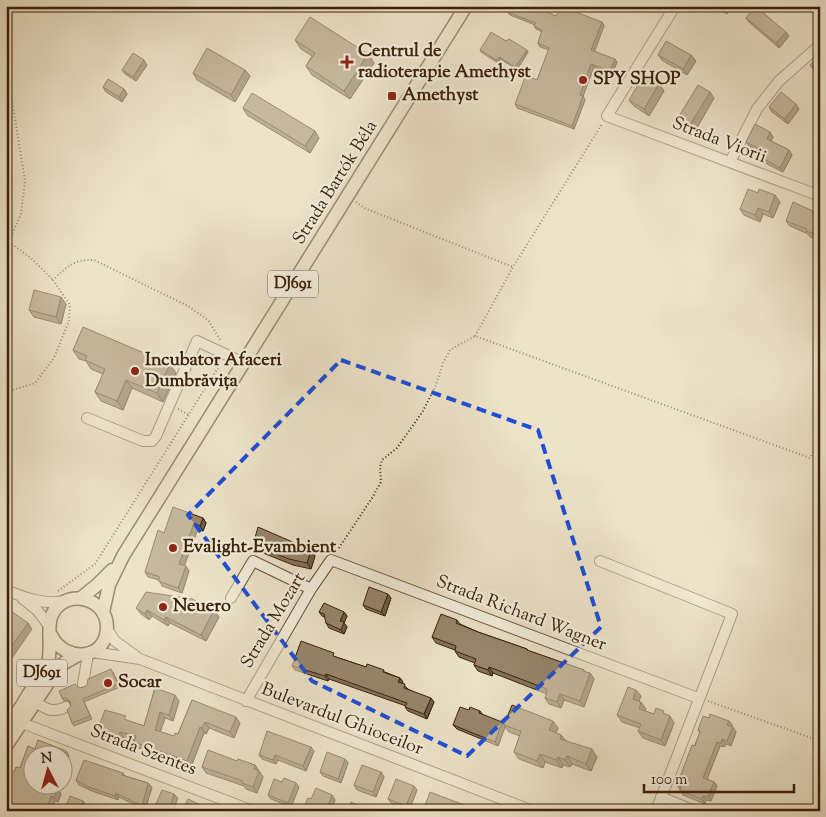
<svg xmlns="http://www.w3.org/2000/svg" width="826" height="817" viewBox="0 0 826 817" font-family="'Sorts Mill Goudy',serif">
<rect width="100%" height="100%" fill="#ece3c9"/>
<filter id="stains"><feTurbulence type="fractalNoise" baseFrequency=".004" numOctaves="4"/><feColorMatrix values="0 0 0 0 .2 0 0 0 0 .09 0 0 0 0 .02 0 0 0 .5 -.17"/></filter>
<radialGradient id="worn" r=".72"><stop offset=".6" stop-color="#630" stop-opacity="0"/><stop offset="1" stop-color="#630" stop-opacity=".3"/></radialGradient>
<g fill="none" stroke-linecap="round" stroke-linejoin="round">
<defs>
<path id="minor" d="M675,6L607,116L820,196
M730,162L757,109L779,81L820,45
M87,418L143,441H152L156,436L197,341L244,363
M600,561L732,614L656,811
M6,590C25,598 45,605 65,601
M22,598L37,610L50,627
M231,598L253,561L311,589
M107,629L115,641L137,657
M92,652L140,659L533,811
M83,684L88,654
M35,701C46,710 53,713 66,707
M246,701L311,589L331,560L698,698
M22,723L253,811
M661,797L695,811"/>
<path id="major" d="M81,598L97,585L112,570
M103,612L109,585L123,556L466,6
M6,731L48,663C52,647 47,629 51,617C62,587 107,596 107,627C107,660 65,664 51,635
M6,746L58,668L64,663L78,655"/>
</defs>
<use href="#minor" stroke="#675138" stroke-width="12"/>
<use href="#major" stroke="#3b2008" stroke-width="15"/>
<path stroke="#3b2008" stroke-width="2" stroke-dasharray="1 2.5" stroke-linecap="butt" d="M8,75L25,181L21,214L9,241
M356,202L364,208L513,267
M6,240L31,258L53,280
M475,336L513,267L602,124
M6,392L35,383L54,358L69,321L70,305L53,280C67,267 73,259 94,260L188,306L208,320L221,341
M178,409L189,415
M337,551L372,498L381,482L380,467L382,460L397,448L423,411L436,385L443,363L450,350L475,336L810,458L820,442
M58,591L95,564L221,363
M708,701L820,741"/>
<use href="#minor" stroke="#f3eddc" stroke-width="10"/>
<use href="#major" stroke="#ece3c9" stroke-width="12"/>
</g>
<path fill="#82725d" stroke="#3b2008" d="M541,6L540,10L556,16L602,22L604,26L594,51L617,62L612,74L594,67L583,96L585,100L574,129L517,108L515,104L537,80L549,50L540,47L538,43L542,32L536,29L534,26L535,25L510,15L507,12Z
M713,6H732L727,14Z
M746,18L789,36L779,48L749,22Z
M295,40L368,54L374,63L350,99L312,75L306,66L312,56L301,49Z
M506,41L528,52L518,68H515L500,59L498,63L481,52L480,50Z
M658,55L696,61L687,75L663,61Z
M820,55V76L814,70L810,65Z
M147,65L136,81L125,74L122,70Z
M245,70L250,76L235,102L197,80L193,73Z
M659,84L664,91L649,116L634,106L629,100Z
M103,87L124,89L127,94L122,102L106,92Z
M714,98L695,131L683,124L678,118Z
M769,107L799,109L788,124L772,112Z
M243,108L319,138L310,153L247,115Z
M770,132L773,137L771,141L789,150L792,155L783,172L767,164L764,159L766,155L749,146L746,142Z
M758,193L780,202L773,218L763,214L760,222L744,215L740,209Z
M820,214V240L810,237L808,234L790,226L786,221Z
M66,304L61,324L34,317L29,310Z
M73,350L176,373L163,402L132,388L123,410L101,401L95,392L103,374L91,369L86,361L79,359Z
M203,518L206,523L203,531L198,529L184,566L189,571L182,593L162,586L159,580L148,577L145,572L164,533Z
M253,545L315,556L311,569L293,565L258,551Z
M391,598L385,616L366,609L363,605Z
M136,608L214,610L219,617L206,641L170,623L168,626L152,616L149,620L141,614Z
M319,612H344L347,616L344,623L347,627L344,634L329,628L326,623L325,617L322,616Z
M457,620L460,624L478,632L527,649L529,651L584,670L585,672L590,673L594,679L584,707L564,700L561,708L549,704L545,698L547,694L493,673L492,676L478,671L474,665L475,663L459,657L455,651V650L436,643L432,637Z
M336,657L366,667L385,672L400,678L403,682L402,683L408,689L434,702L427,719L408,711L405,707L406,706L329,679L328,681L295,670L292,666Z
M113,672L120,687L84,702L92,719L74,726L72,723L70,703L67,700L64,701L62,698L84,687Z
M155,688L179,701L173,721L165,718L160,732L174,736L178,734L192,700L240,723L234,738L209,728L206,734L204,733L191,767L138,748L134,742L135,741L124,738L122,742L102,735L98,729L129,721L144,726Z
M641,696L639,701L646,709L645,711L654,714L666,715L674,723L665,746L643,738L638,731L640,728L622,722L617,715Z
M469,710L480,711L483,715L504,724L558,728L556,733L561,735L565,740L597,757L591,771L572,764L570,767L563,765L562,768L545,762L543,768L519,759L514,752L520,736L509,732L505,727L498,746L457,729L453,725Z
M709,718L729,721L732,725V727L736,732L731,746L726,744L724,747L720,746L707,779L714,782L717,786L711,801L706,800L705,804L683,795L677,785L700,733L698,730Z
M38,740L66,751L69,756L62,775V754H32V784H59L57,788L61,794L58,802L55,801L52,811H6V793L10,782L9,780L12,772H14L16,767L20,768L28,746L35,749Z
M314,751L306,771L278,760L276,764L262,759L259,755Z
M345,759L348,763L341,783L323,776L320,772Z
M237,761L255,765L263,777L257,793L246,789L244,786L206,773L202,767Z
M381,772L384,777L376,797L357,790L354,785Z
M123,773L125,776L148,783L152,787L145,810L119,797L118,800L92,791L79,785L76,780Z
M299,787L291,807L271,799L268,795Z
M417,790L409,810L391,803L388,799Z
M332,795L335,800L331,811H307L304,807L311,799Z"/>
<path fill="#6a5d4c" stroke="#3b2008" d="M721,6H732L727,14Z
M602,22L604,26L594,53L591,50Z
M786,32L789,36L779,48L776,43Z
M527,50L528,52L518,68L516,66Z
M368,54L374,63L350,99L344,91Z
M691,55L696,61L687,75L683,69Z
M499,57L500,59L498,63L496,60Z
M615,59L617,62L612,74L610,71Z
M144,60L147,65L136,81L133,77Z
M591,64L594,67L582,99L580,95Z
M245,70L250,76L235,102L231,95Z
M659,84L664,91L649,116L644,109Z
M124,89L127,94L122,102L119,97Z
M710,92L714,98L695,131L690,125Z
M583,96L585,100L574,129L572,126Z
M796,104L799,109L788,124L785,119Z
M315,131L319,138L310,153L305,146Z
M770,132L773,137L770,143L767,139Z
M789,150L792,155L783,172L780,168Z
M775,195L780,202L773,218L769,212Z
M758,208L763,214L760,222L755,215Z
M61,297L66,304L61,324L56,317Z
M170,364L176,373L163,402L157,393Z
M126,380L132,388L123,410L117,401Z
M203,518L206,523L203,531L200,526Z
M194,523L198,529L183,569L179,564Z
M311,550L315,556L311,569L307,563Z
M186,566L189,571L182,593L178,588Z
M388,594L391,598L385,616L381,612Z
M147,610L152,616L149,620L145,614Z
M214,610L219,617L206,641L201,635Z
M344,612L347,616L344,623L347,627L344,634L341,630L340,621Z
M166,617L170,623L168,626L164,620Z
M28,623L32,629L6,667V654Z
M489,667L493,673L492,676L488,670Z
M590,673L594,679L584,707L580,701Z
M326,674L329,679L328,681L325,676Z
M400,678L403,682L401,686L398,682Z
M636,690L641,696L637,705L633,699Z
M560,694L564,700L561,708L557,702Z
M175,695L179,701L173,721L169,715Z
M431,698L434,702L427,719L424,714Z
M641,702L646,709L643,715L639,709Z
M160,712L165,718L159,736L155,730Z
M670,716L674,723L665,746L661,740Z
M236,717L240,723L234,738L230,732Z
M553,721L558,728L554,738L549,730Z
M729,721L732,725L731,729L727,725Z
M205,722L209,728L206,734L202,728Z
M502,722L505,727L498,746L495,742Z
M200,727L204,733L191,767L187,761Z
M733,727L736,732L731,746L727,741Z
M120,732L124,738L122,742L118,736Z
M561,735L566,742L560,739Z
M722,739L726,744L724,747L721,743Z
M717,742L720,746L706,782L703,778Z
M311,747L314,751L306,771L303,766Z
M592,749L597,757L591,771L586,764Z
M66,751L69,756L62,775V759Z
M540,754L545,762L543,768L537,761Z
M275,755L278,760L276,764L273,760Z
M567,756L572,764L570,767L565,760Z
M558,757L563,765L562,768L556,760Z
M345,759L348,763L341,783L338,779Z
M255,765L263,777L257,793L253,787L254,769Z
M381,772L384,777L376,797L373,792Z
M714,782L717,786L711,801L708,797Z
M148,783L152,787L145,810L142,806Z
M296,783L299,787L291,807L288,803Z
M53,784H59L56,792L52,787Z
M414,786L417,790L409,810L406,806Z
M57,788L61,794L58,802L54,797Z
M116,793L119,797L118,800L115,796Z
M174,794L178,798L173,811H169Z
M332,795L335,800L331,811H326Z
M51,796L55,801L52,811H46Z
M703,796L706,800L705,804L702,799Z
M83,801L87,806L85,811H79Z"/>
<path fill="#97856c" stroke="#3b2008" d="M510,6H537V8L556,16L560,6L602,22L591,50L615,59L610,71L591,64L580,95L583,96L572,126L515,104L526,75L537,80L549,48L538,43L542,30L534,26L536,23L507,12Z
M755,6L786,32L776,43L746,18Z
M310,17L368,54L344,91L306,66L315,53L295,40Z
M491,32L506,41L509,39L527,50L516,66H513L499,57L496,60L480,50Z
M666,41L691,55L683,69L658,55Z
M207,48L245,70L231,95L193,73Z
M133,53L144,60L133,77L122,70Z
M820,55V74L810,65Z
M644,75L659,84L644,109L629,100Z
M108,79L124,89L119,97L103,87Z
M698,85L710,92L690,125L678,118Z
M781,92L796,104L785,119L769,107Z
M252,93L315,131L305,146L243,108Z
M755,124L770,132L767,139L789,150L780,168L764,159L767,153L746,142Z
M748,189L758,193L759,189L775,195L769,212L758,208L755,215L740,209Z
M793,202L820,214V236L806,231L807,229L786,221Z
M34,290L61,297L56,317L29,310Z
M83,327L170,364L157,393L126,380L117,401L95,392L105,369L85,360L87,356L73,350Z
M173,507L203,518L200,526L194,523L179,564L186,566L178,588L158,581L160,577L145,572L158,530L164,533Z
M258,527L311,550L307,563L289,559L253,545Z
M369,587L388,594L381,612L363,605Z
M146,592L192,599L214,610L201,635L166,617L164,620L147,610L145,614L136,608Z
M324,603L344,612L340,621L344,622L341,630L326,623L324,614L319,612Z
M11,611L28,623L6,654V618Z
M441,614L457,620L456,623L478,632L527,649V650L584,670L583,671L590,673L580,701L560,694L557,702L545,698L547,692L546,691L547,689L489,667L488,670L474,665L476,659L455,651L456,646L432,637Z
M301,641L334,653L333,656L366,667L367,664L384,670L383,672L400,678L398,682L405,684L404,688L431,698L424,714L405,707L407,703L326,674L325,676L292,666Z
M111,669L118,684L83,699L90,716L72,723L67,710L71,706L70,701L66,698H62L59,691L75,684L79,688L84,687L87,685L88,679Z
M628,687L636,690L633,699L641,702L639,709L654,714L656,708L664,711L663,713L670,716L661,740L638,731L641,724L617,715Z
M155,688L175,695L169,715L160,712L155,730L174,736L175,733L178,734L192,700L236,717L230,732L205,722L202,728L200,727L187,761L134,742L136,736L120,732L118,736L98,729L105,710L126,716L124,719L144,726Z
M512,705L553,721L549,730L561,735L560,739L592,749L586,764L567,756L565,760L558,757L556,760L540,754L537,761L514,752L521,731L504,725Z
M460,707L469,710L470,707L480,711L479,713L502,722L495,742L453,725Z
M710,714L729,721L727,725L733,727L727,741L722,739L721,743L717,742L703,778L714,782L708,797L703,796L702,799L680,791L681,787L677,785L692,745L695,746L700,731L698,730L703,716L709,718Z
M267,731L311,747L303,766L275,755L273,760L259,755Z
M38,740L66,751L62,759V754H32V784H53L52,787L57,788L54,797L51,796L46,811H6V793L11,780H9L12,772H14L16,767L20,768L28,746L35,749Z
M208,750L237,761L238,759L255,765L254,769L259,771L253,787L242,783L243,781L202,767Z
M327,752L345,759L338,779L320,772Z
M84,760L123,773L122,775L148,783L142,806L116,793L115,796L89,787L76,780Z
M362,765L381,772L373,792L354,785Z
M284,778L296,783L288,803L268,795L274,779L282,782Z
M396,779L414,786L406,806L388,799Z
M316,788L332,795L326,811H313L304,807L308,798L311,799Z
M162,790L174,794L169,811H153Z
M430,792L480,811H423Z
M70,796L83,801L79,811H64Z
M188,799L211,810L212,809L217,811H182Z
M351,802L367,809L366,811H347Z
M98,808L104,811H97Z"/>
<path d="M0 0H826V817H0ZM341,360L538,430L601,627L467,756L312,681L188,515Z" fill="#ece3c9" fill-opacity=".55" fill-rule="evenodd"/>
<path fill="none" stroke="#1d4ed8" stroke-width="4" stroke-dasharray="10 6" stroke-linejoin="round" d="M341,360L538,430L601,627L467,756L312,681L188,515Z"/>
<g fill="#8f2418" stroke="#f3eddc" stroke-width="2">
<path d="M344.5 54.5h5v5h5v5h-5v5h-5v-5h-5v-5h5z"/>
<circle cx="583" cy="80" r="5"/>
<rect x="387" y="91" width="10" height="10" rx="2.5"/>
<circle cx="135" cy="371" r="5"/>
<circle cx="173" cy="548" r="5"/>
<circle cx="163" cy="607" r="5"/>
<circle cx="108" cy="683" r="5"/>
</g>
<g text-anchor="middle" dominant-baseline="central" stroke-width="4.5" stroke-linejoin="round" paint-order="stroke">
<g fill="#f3eddc" stroke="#725e48" stroke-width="1">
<rect x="268" y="270.5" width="50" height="27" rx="4"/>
<rect x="17" y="659.5" width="50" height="27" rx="4"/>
</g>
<g font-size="16" font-weight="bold" fill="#3b2008">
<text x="293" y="284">DJ691</text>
<text x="42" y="673">DJ691</text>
</g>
<g font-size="18" font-weight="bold" fill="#3b2008" stroke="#f3eddc" text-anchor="start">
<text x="358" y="52">Centrul de<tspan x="358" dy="21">radioterapie Amethyst</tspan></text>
<text x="593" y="80">SPY SHOP</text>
<text x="402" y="96">Amethyst</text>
<text x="145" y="361">Incubator Afaceri<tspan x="145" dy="21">Dumbrăvița</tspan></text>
<text x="183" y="548">Evalight-Evambient</text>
<text x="173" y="607">Neuero</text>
<text x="118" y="683">Socar</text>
</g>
<g font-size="18" fill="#3b2008" stroke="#f3eddc">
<text transform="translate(719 141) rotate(21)">Strada Viorii</text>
<text transform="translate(336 183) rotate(-58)">Strada Bartók Béla</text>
<text transform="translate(521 614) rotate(21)">Strada Richard Wagner</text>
<text transform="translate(274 621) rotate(-59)">Strada Mozart</text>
<text transform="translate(342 720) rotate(21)">Bulevardul Ghioceilor</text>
<text transform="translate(143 751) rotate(21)">Strada Szentes</text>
</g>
</g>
<rect width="826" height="817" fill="none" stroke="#ece3c9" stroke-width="25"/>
<rect x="8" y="8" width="811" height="802" fill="none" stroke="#3b2008" stroke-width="2.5"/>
<rect x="12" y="12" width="801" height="792" fill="none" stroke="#3b2008"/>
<g transform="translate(48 770) rotate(354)"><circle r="24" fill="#f3eddc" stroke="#a99b87"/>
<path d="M0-4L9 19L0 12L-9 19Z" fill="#8f2418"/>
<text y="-8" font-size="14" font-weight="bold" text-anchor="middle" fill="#3b2008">N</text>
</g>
<path d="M644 784v8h150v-8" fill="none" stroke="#3b2008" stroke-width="2.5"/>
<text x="651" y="784" font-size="15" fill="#3b2008" stroke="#f3eddc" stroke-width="4" paint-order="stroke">100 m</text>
<rect width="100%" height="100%" filter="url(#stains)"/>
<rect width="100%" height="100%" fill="url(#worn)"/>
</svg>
